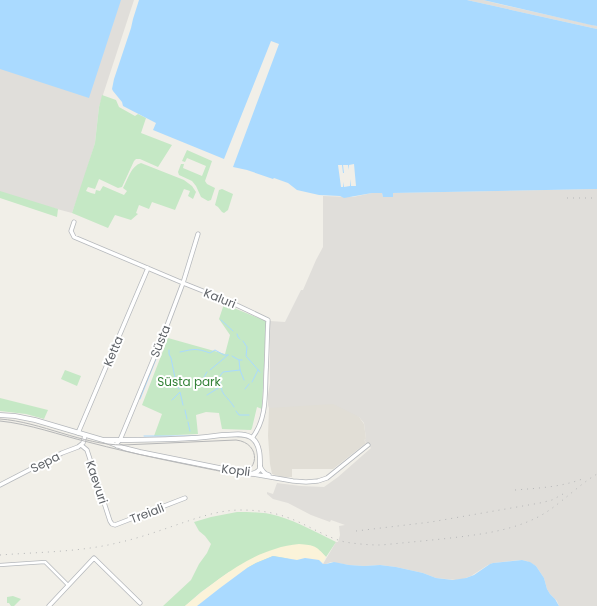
<svg xmlns="http://www.w3.org/2000/svg" width="597" height="606" viewBox="0 0 597 606" font-family="Poppins,sans-serif">
<rect width="100%" height="100%" fill="#f1efe8"/>
<path fill="#e0deda" d="M0,0H134L99,107L95,143L83,182L72,213L0,194Z
M467,0H483L499,4L597,26V29Z
M597,189V606H559L557,601L550,594L547,589L544,578L536,566L527,561L520,560L493,563L488,565L471,576L463,579L456,580L436,578L423,573L396,567L380,565L364,566L349,565L331,562L326,564H323L336,542H338L340,535L339,526L345,525L331,520L330,522L311,515L288,503L273,499L267,494V492L273,494L277,483L301,486L324,487L338,477L371,448L364,440L366,439L364,423L359,417L269,408L268,405V395L270,383V321L285,322L301,290H303L316,260L323,247V196L353,197L372,193H382L383,197H393V193Z"/>
<path fill="#e1ded6" d="M333,404L359,417L364,424L366,439L364,440L366,443L333,469H292V477H282L272,474L270,464L268,436L269,408Z"/>
<path fill="#c5e8c5" d="M102,95L116,100L119,107L135,116L138,114L146,118L141,133L172,145L158,167L140,159H136L134,161L122,187L118,188L99,179L95,189L88,187L86,191L91,193L95,194L96,190L100,191L103,186L124,195L127,191L123,188C128,179 131,166 141,163L184,180L192,186L196,192L193,199L188,196L190,191L184,189L175,210L152,202L149,209L139,205L136,213L138,214L131,220L115,215L108,228L72,213L95,143L99,107Z
M187,150L212,161L205,181L207,184L215,188L211,200L208,201L201,197L196,186L192,181L179,175L178,172L181,164H184L183,168L202,176L206,166L187,158L185,162L182,161Z
M222,189L233,194L228,210L224,213L222,212L218,207L215,205L219,190Z
M0,191L58,209L57,217L0,198Z
M224,304L266,321L262,409L257,407L252,428L251,430L222,429L219,413L206,412L196,415L198,434L154,436L162,414L142,405L168,338L225,354L230,335L219,319Z
M65,370L81,376L77,386L61,379Z
M0,398L48,410L44,419L26,414L0,411Z
M237,512C251,512 265,512 278,516C298,522 318,533 336,542L326,557L320,551L229,572L201,592L185,606H163L191,580L199,564L207,553L211,544L205,536L199,531L194,522L211,517Z
M13,596L21,599L14,606H11L9,603H7V597Z"/>
<path fill="#fbf3d9" d="M299,544C315,545 316,546 326,557L323,563L319,560L305,558L297,560L273,556L256,563L247,568L220,588L197,606H185C212,584 241,559 275,549C283,546 291,545 299,544Z"/>
<path fill="#aadaff" d="M0,0H121L89,98L0,69Z
M139,0H467L597,29V189L393,193V197H383L382,193H372L344,198L340,196L319,195L297,190L288,183L274,178L273,179L247,170L233,167L279,44L271,41L224,159L153,130L156,123L123,106L122,102L113,91L112,89L114,79L131,28L133,19Z
M483,0H597V26L591,25Z
M273,556L297,560L305,558L319,560L323,564H326L334,562L349,565L364,566L380,565L396,567L423,573L436,578L453,580L466,578L474,575L490,564L493,563L522,560L530,562L536,566L544,578L547,589L550,594L555,599L559,606H197L220,588L247,568L256,563Z"/>
<path fill="#f1efe8" d="M354,164L356,186H351L350,179V186L344,187L343,182V187H341L338,165H342L343,173H344L343,165H348V170L349,165Z"/>
<g fill="none" stroke-linecap="round" stroke-linejoin="round">
<path stroke="#aadaff" stroke-width="1" d="M221,320L233,331
M237,334L238,337L240,339
M243,341L247,347L246,356L260,372
M169,350V354L171,358L176,383L179,389
M180,352C194,349 196,348 210,353L215,350L224,355H228
M232,356L239,360H242
M239,360L240,370L244,380
M210,370L228,355
M220,376L223,372L240,370
M159,377L176,383
M204,377L207,372
M176,379L184,381H189
M220,380C221,397 227,395 234,407
M252,382L258,370
M245,389L249,384
M207,395L220,387
M140,399L164,339
M172,400L180,392L183,405
M185,410L187,419
M236,411L239,415H249
M188,422L190,431
M144,436H196"/>
<defs>
<path id="pedestrian" d="M0,565L45,562L68,585"/>
<path id="minor" d="M74,222L71,231L74,237L183,283L228,301L268,320C267,337 267,355 266,372C265,395 267,419 252,438
M78,433L148,268
M81,445L87,450L110,521L112,524L115,525L185,498
M117,446V443L120,440L163,336L183,283L198,234
M260,466C262,471 264,474 269,475
M253,474L293,481L306,482L318,481L327,478L368,445
M0,485L62,453L78,447L83,443L85,435
M49,606L94,558L140,603"/>
<path id="tertiary" d="M0,415L15,416L35,420L103,440L124,448L140,452L249,474C254,474 257,473 260,469C260,459 261,445 252,438C245,432 231,435 222,435C212,436 202,438 192,438C162,440 132,440 103,440"/>
</defs>
<use href="#pedestrian" stroke="#b5b8bc" stroke-width="4"/>
<use href="#minor" stroke="#b5b8bc" stroke-width="5"/>
<use href="#tertiary" stroke="#b5b8bc" stroke-width="5.5"/>
<use href="#pedestrian" stroke="#fff" stroke-width="2.5"/>
<use href="#minor" stroke="#fff" stroke-width="3.5"/>
<use href="#tertiary" stroke="#fff" stroke-width="4"/>
<path stroke="#b6b7b8" stroke-width="1" d="M0,419C42,422 82,445 123,445L236,440C262,443 260,475 234,474C185,464 137,455 88,442C59,435 30,424 0,421"/>
<path stroke="#b6b7b8" stroke-width="1" stroke-dasharray="1 5" stroke-linecap="butt" d="M567,198H597
M515,490C540,488 562,487 585,478
M356,531L431,522L540,503L552,500L563,494
M0,555C39,552 83,552 121,542C143,537 164,529 185,522C203,516 221,510 241,510C257,510 273,512 289,518C308,525 325,537 345,542C357,544 369,545 381,545C402,543 422,541 442,539C475,535 510,532 540,516C561,504 577,486 597,474"/>
</g>
<g text-anchor="middle" dominant-baseline="central" stroke-width="4" stroke-linejoin="round" paint-order="stroke">
<g font-size="12" fill="#5f6368" stroke="#fff">
<text transform="translate(220 298) rotate(22)">Kaluri</text>
<text transform="translate(160 341) rotate(-68)">Süsta</text>
<text transform="translate(113 351) rotate(-67)">Ketta</text>
<text transform="translate(45 462) rotate(-27)">Sepa</text>
<text transform="translate(236 470) rotate(7)">Kopli</text>
<text transform="translate(97 482) rotate(72)">Kaevuri</text>
<text transform="translate(147 513) rotate(-21)">Treiali</text>
</g>
<g font-size="12" fill="#348238" stroke="#fff">
<text x="189" y="381">Süsta park</text>
</g>
</g>
</svg>
